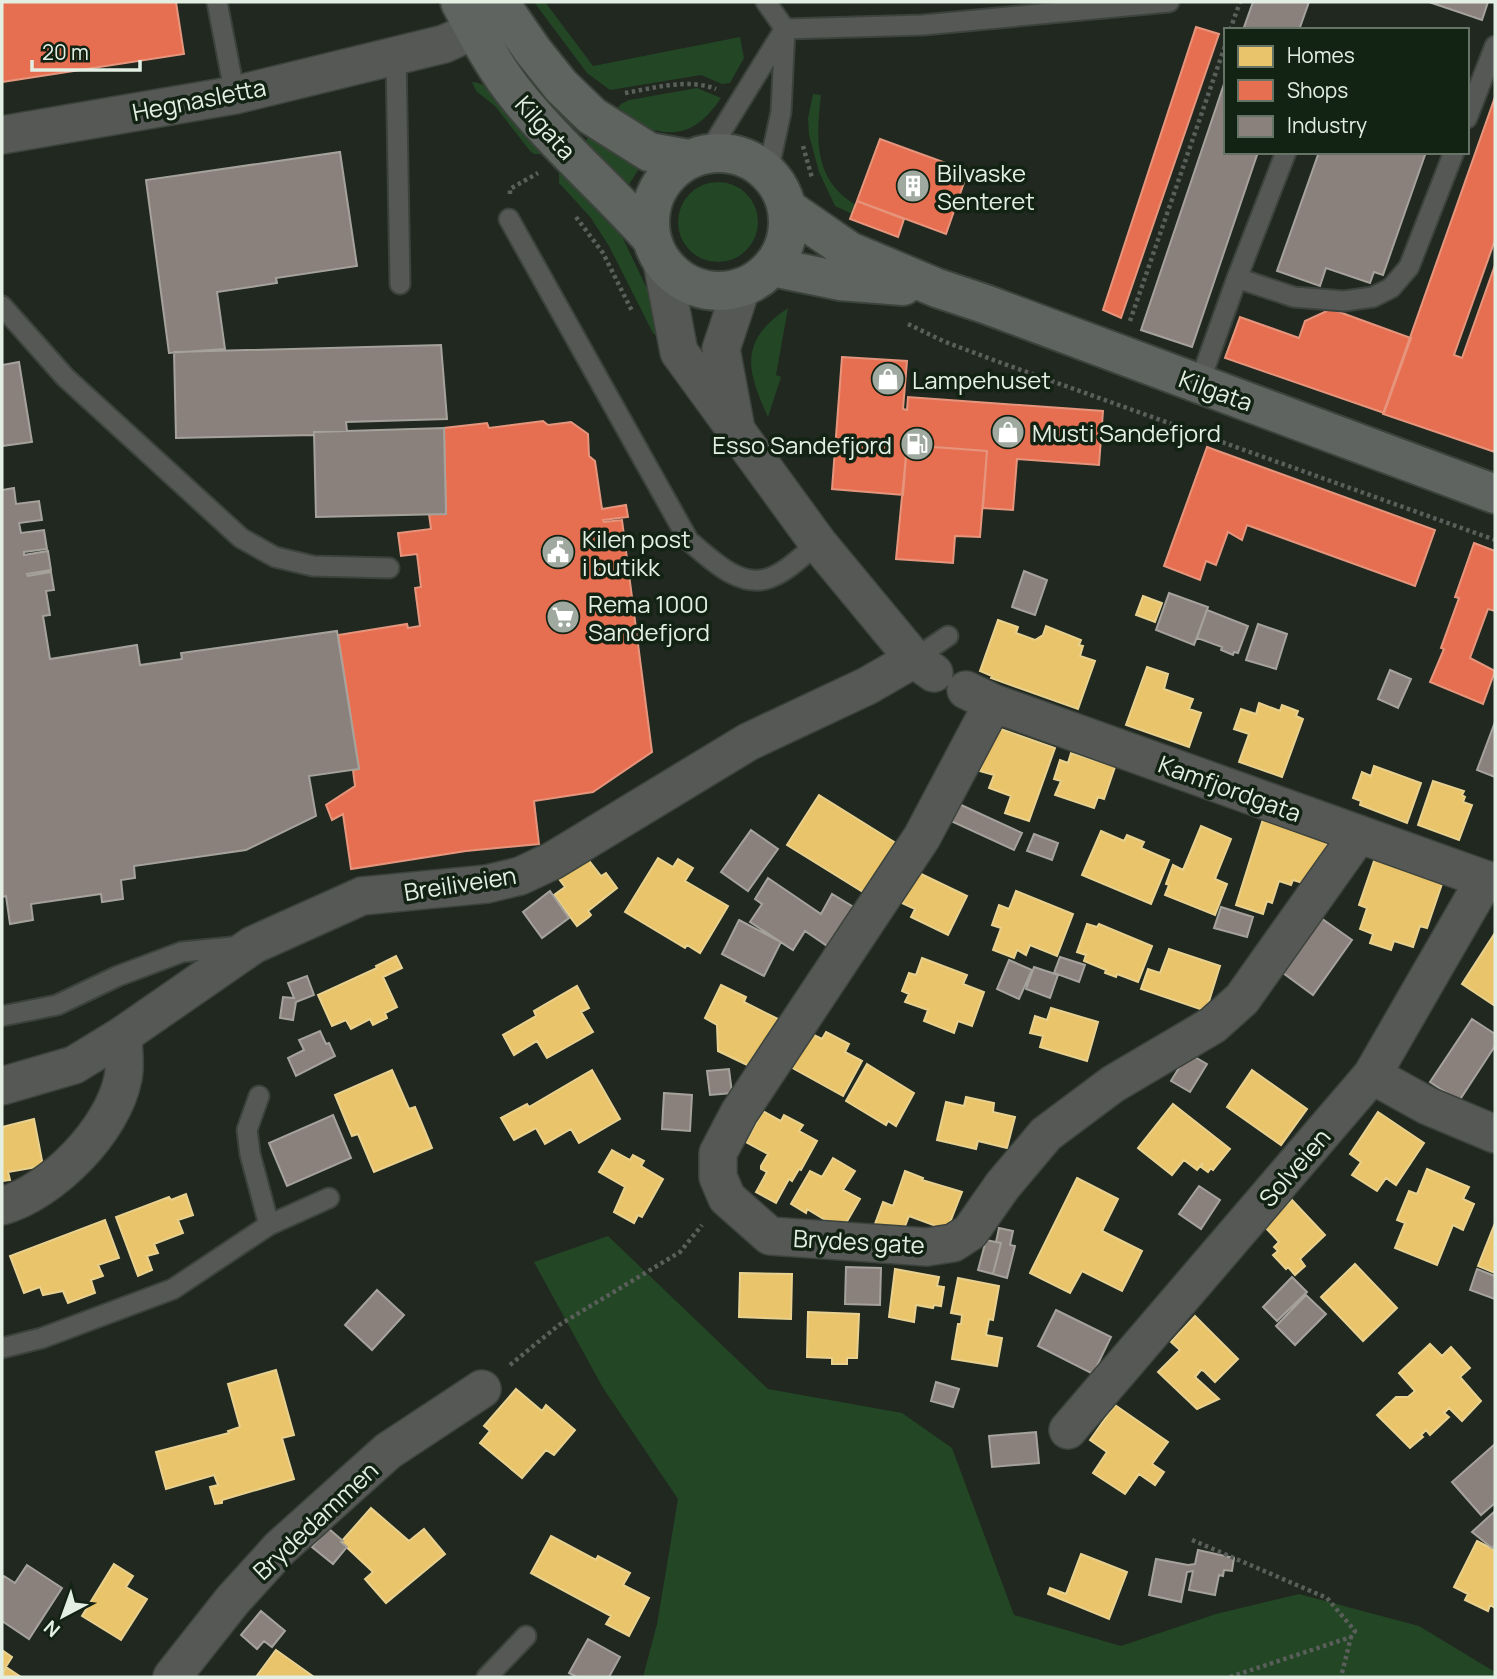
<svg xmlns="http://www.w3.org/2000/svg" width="1497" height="1679" viewBox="0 0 1497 1679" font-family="Manrope,sans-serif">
<rect width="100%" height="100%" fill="#202820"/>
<path fill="#234625" d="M534,2H545L593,66L740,37L744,58L730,83L722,84L701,75L610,90L587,73Z
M472,82C501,83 527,131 543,154H534L530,151L495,106L476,91Z
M697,88L721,98C688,147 659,135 613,114L621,104L629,100Z
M813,94L821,95C816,138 813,180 856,205L852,214L835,206L819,172L809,135L808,118Z
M591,134L640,167L628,186L581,147Z
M563,167L615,222L652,299L662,341L653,333L609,246L591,218L559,183V172Z
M678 222a40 40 0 1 1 80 0a40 40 0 1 1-80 0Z
M788,308L776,375L781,377L768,417C746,369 739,341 788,308Z
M608,1236L768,1389L902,1413L952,1448L1014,1615L1121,1646L1216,1614L1299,1594L1419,1626L1495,1672V1677H643L657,1624L678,1499L603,1388L534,1262Z"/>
<path fill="#e9c46a" stroke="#e8d18f" stroke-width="2" d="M1143,596L1162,603L1155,622L1136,615Z
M998,620L1018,627L1016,633L1035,640L1043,635L1046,626L1081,640L1079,645L1083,646L1080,656L1095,661L1078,709L991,678L992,676L980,671Z
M1147,667L1168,674L1164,689L1193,699L1189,709L1201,713L1189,747L1126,725Z
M1259,703L1280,711L1282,705L1298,711L1296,716L1303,719L1282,777L1239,762L1249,734L1234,729L1241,709L1256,714Z
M995,727L1055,748L1029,821L1005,813L1011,796L989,788L994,775L980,771Z
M1071,753L1115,767L1104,799L1098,797L1094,808L1055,795L1061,781L1054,779L1060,760L1068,763Z
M1374,766L1421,783L1407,823L1360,805L1361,801L1353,798L1362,772L1371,776Z
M1433,781L1464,791L1462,795L1465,797L1463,802L1472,805L1459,840L1418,825Z
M819,795L899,845L868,895L787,845Z
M1263,819L1328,841L1313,886L1293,880L1291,885L1279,881L1272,903L1267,901L1263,914L1236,905Z
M1201,826L1231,839L1215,879L1227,884L1215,915L1165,895L1169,885L1166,884L1173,865L1183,870Z
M1101,831L1124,841L1127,835L1144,842L1141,848L1169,860L1151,904L1082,875Z
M587,858L601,876L606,873L617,888L588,911L591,915L589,917L577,926L554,895L565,887L559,879Z
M658,858L673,867L678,859L693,868L685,881L728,906L700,953L687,945L685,948L625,912Z
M1375,858L1443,881L1427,928L1420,926L1413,947L1394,941L1391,950L1370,943L1373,934L1360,929L1367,908L1359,905Z
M917,872L967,896L948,935L911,917L915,909L902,903Z
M1016,891L1073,914L1057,956L1030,945L1026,955L1017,950L1014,958L993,950L1001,928L992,925L999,905L1009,909Z
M1087,924L1097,927L1099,924L1152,946L1138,982L1117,974L1116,977L1105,973L1106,970L1084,961L1086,955L1077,952Z
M1495,933V1006L1462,984Z
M1169,949L1220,966L1206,1011L1141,989L1148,969L1160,973Z
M396,956L402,968L383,977L397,1007L385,1013L387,1018L373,1025L370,1019L351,1029L346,1020L332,1026L318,995L377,968L376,966Z
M922,958L967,975L963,984L984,992L972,1026L958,1021L954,1033L924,1021L928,1010L905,1002L909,994L902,991L909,973L916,975Z
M721,985L746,997L744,1002L780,1020L762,1057L755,1053L749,1066L718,1051L717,1025L705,1018Z
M577,986L589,1008L581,1012L593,1032L547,1058L537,1041L514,1055L503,1035L536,1016L534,1011Z
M1051,1008L1098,1022L1087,1061L1040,1047L1043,1036L1030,1033L1035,1016L1047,1020Z
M826,1032L849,1044L845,1052L862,1061L843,1096L791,1067L810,1033L822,1039Z
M867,1064L914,1093L896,1126L888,1121L886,1125L846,1101Z
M392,1070L409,1109L415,1107L432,1148L374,1172L358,1134L352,1136L335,1095Z
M592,1070L620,1119L579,1143L571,1129L545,1144L536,1128L514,1140L501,1118L527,1104L529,1107Z
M1252,1070L1307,1109L1281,1145L1227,1107Z
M966,1097L994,1103L993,1112L1015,1117L1007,1148L978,1141L976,1149L937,1140L946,1102L964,1106Z
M1173,1104L1230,1149L1213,1170L1211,1168L1208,1172L1201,1167L1203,1163L1197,1170L1184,1160L1172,1175L1138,1148Z
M763,1111L781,1121L784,1115L803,1125L799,1131L817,1141L801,1170L799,1169L792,1181L789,1179L776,1203L756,1192L767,1172L761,1169V1166L768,1154L746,1142Z
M1378,1112L1424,1143L1396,1185L1386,1178L1377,1191L1352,1175L1361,1162L1350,1154Z
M34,1119L43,1166L8,1172L10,1180L2,1181V1127Z
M612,1150L630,1160L633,1155L644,1161L641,1166L663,1179L642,1217L638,1215L634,1223L614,1212L625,1187L599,1172Z
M833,1158L855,1171L843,1190L860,1199L842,1230L807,1209L806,1213L791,1204L810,1171L822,1177Z
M1427,1169L1469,1187L1463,1199L1474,1204L1463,1230L1453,1225L1437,1265L1395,1248L1405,1223L1397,1220L1409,1191L1417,1194Z
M905,1171L923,1178L922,1180L962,1192L947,1230L909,1216L902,1234L875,1224L883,1202L893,1206Z
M1077,1178L1118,1199L1102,1231L1142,1251L1122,1291L1082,1271L1070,1293L1030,1273Z
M186,1194L193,1215L178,1220L183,1233L154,1244L158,1253L147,1256L152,1270L138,1276L116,1217L169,1197L171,1200Z
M1292,1200L1325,1235L1300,1259L1305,1266L1295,1275L1288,1267L1286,1269L1273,1255L1278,1251L1274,1247L1279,1242L1264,1226Z
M105,1220L119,1258L98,1265L103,1276L91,1280L95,1293L68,1303L63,1291L43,1295L40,1287L24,1293L10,1256Z
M1495,1223V1273L1478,1266Z
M1355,1264L1397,1308L1363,1341L1321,1297Z
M895,1269L939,1277L937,1286L944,1287L941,1306L934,1305L933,1308L916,1305L914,1322L889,1317Z
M740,1273L792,1274L791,1319L739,1317Z
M958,1278L999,1286L993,1320L989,1319L986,1335L1002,1338L997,1366L952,1359L958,1324H961L962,1315L951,1313Z
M808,1312L859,1314L857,1358H847V1364H832V1358L807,1357Z
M1195,1316L1238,1359L1215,1382L1204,1371L1201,1370L1195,1377L1219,1399L1197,1409L1158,1372L1180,1350L1171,1342Z
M1430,1344L1442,1356L1451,1347L1470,1368L1460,1377L1481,1401L1462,1421L1449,1408L1444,1413L1449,1417L1430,1435L1426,1430L1421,1435L1423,1437L1410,1448L1377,1415L1396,1397H1408L1415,1391L1399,1373Z
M276,1370L294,1435L282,1438L294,1479L222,1500V1503L215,1504L210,1487L218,1485L214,1475L166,1489L156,1452L229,1433L228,1431L240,1427L228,1384Z
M516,1389L542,1411L546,1405L575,1430L554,1455L546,1450L522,1478L480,1443L490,1431L484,1426Z
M1115,1405L1168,1442L1152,1464L1164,1472L1155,1485L1139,1474L1125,1494L1093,1473L1107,1452L1090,1440Z
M371,1508L409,1541L424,1529L445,1554L386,1603L365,1579L373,1572L341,1542Z
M551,1536L596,1560L598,1556L630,1573L623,1585L649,1598L629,1636L606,1624L611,1616L531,1573Z
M1477,1541L1495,1550V1608L1490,1605L1488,1611L1465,1600L1468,1594L1454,1587Z
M1081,1554L1127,1572L1109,1619L1048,1594L1050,1588L1066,1594Z
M114,1564L133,1576L126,1587L147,1599L121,1640L82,1616Z
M2,1650L12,1657L2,1673Z
M276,1650L314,1677H256Z
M6,1667L21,1677H2Z"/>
<path fill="#e76f51" stroke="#e6957d" stroke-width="2" d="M2,2H176L184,54L2,82Z
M1196,27L1219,34L1121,318L1103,310Z
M1495,97V240L1454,355L1462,358L1495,265V452L1383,414Z
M880,139L968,171L946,234L857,201Z
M857,201L904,219L898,237L850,219Z
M1331,309L1411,338L1384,413L1225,358L1240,317L1299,338L1305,321Z
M842,357L907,361L903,409L907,410L908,397L1103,411L1099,465L1017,459L1013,510L983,508L987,451L907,445L903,495L832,489Z
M543,421L548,425L571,422L588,434L589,456L595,461L602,509L626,505L628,517L603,520L604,522L622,520L652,752L593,792L534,801L539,844L466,851L351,869L343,814L332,820L326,805L355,786L353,770L359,769L338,635L407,624L408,628L420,626L415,588L421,587L417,554L401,556L398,533L431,529L429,514H446L444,428L487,423L489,428Z
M907,445L987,451L980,537L955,536L953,563L896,559Z
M1207,447L1435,530L1415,586L1247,525L1242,540L1228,532L1216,565L1206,561L1200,580L1164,566Z
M1474,543L1495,551V611L1488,609L1470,658L1495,671L1483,704L1430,682L1444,649L1441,648L1459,598L1455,597Z"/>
<path fill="#8a817c" stroke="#a5a29b" stroke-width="2" d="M1253,2H1309L1299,30H1243Z
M1429,2H1488L1482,20Z
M1225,81L1226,152H1258L1192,347L1141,330Z
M340,152L357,266L276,278L277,283L217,292L225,349L169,353L146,180Z
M1319,152H1426L1383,275L1374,272L1370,283L1326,268L1320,286L1277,271Z
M441,345L447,419L346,422L347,431L314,432V435L176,438L174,352Z
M19,362L32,442L2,446V365Z
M444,428L446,514L316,517L314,432Z
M14,488L16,504L39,501L42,520L19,523L21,533L44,530L47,549L24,552V555L48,551L51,570L27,574L28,576L51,572L54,590L46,591L50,615L43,616L50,659L137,645L140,665L182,659L181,653L337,631L359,769L309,776L316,816L246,850L134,866L135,878L121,880L123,899L102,902L101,894L31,904L33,920L10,924L6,896L2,897V490Z
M1024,571L1047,580L1035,615L1012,607Z
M1169,593L1208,607L1194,645L1156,630Z
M1207,610L1248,626L1238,653L1234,652L1233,655L1221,650L1222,647L1197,638Z
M1258,624L1287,634L1276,669L1246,660Z
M1390,670L1411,679L1398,708L1378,699Z
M1495,722V777L1477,770Z
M959,804L1022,833L1014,850L951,821Z
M751,830L778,849L748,891L721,872Z
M1034,834L1058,843L1052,860L1027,851Z
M768,878L821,914L832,894L857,909L833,950L805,931L793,950L750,922L762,904L755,899Z
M550,891L569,918L542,938L523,912Z
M1221,907L1253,917L1247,937L1214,928Z
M1321,918L1352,940L1313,995L1283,973Z
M739,920L781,942L764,976L722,954Z
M1060,957L1085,965L1079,982L1054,973Z
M1009,960L1032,970L1019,999L997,989Z
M1034,967L1058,975L1050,998L1026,989Z
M307,976L314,995L296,1002L293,1020L280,1018L283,997L294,998L288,983Z
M1472,1019L1495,1034V1046L1459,1101L1430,1082Z
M320,1031L326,1044L329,1043L335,1056L296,1076L288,1058L304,1050L299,1040Z
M1188,1053L1207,1064L1190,1092L1171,1081Z
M729,1069L732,1093L710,1095L707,1071Z
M664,1093L692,1095L690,1131L662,1129Z
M333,1115L351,1158L287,1186L269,1143Z
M1199,1186L1220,1200L1201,1229L1179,1214Z
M999,1228L1013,1231L1010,1245L1015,1246L1007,1278L993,1274L1001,1243L996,1242Z
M986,1240L1001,1243L993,1274L978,1270Z
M846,1267L881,1268L880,1305L845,1304Z
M1477,1269L1495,1276V1299L1470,1290Z
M1292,1277L1307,1292L1277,1321L1263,1307Z
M377,1290L404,1315L372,1350L345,1325Z
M1306,1295L1326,1314L1295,1345L1276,1326Z
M1056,1310L1111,1337L1093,1374L1038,1346Z
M936,1382L959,1389L953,1407L931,1401Z
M1036,1432L1039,1463L992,1467L989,1436Z
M1495,1444V1503L1481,1515L1452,1482Z
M1495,1511V1545L1492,1548L1472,1532Z
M328,1528L343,1541L341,1542L347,1547L333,1564L312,1547Z
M1198,1550L1234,1558L1232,1571L1224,1570L1223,1576L1219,1575L1215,1595L1189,1590L1193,1571L1187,1572L1181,1602L1149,1595L1156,1559L1188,1565L1195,1564Z
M27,1565L62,1588L29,1639L2,1621V1579L4,1576L15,1583Z
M261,1611L285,1631L272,1647L264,1641L257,1649L241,1635Z
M588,1639L620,1657L609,1677H577L569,1673Z"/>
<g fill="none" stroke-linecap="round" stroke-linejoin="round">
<defs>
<path id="lane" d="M217,2L235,95
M766,2L785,29L781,112L768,172
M785,29L923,25L1169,2
M396,56L400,284
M1467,118L1495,46
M708,153L784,30
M509,219L689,541C710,558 739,589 769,578C787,572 803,555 818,543
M1237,278L1294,297L1344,301L1373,297L1391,288L1409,267L1454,152
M2,306L65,377L241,538L275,557L313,566L389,568
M1199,384L1237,278L1286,152
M914,659L948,636
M2,1016L57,1005L118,976L182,952L242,946
M259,1096L247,1130L250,1154L269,1225
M2,1348L42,1338L173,1289L269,1225L329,1198
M487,1677L526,1636"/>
<path id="street" d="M2,135L235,95L444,44L475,30
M662,262L679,352L818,543L914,659L934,673
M735,424L721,349L741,289
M966,690L993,703L1495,883
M993,703L922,837L739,1113L718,1153V1177L727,1198L770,1236L927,1247L953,1243L970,1232L1003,1185L1046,1134L1113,1084L1213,1025L1242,999L1359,834
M1372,1075L1428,1106L1495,1134
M2,1086L74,1065L123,1035L253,945L362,896L487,884L520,876L552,861L748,742L867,686L914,659
M2,1206C52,1192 113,1130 123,1078C126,1065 123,1049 123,1035
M1068,1430L1372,1075L1485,879
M172,1677L232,1601L280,1548L388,1451L482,1389"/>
<path id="secondary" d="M460,2C477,34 495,69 519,98C559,148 609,190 651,238
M499,2L533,51L561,86L592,116L649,152L688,159
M650 222a69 69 0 1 1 138 0a69 69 0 1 1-138 0Z
M788,209L849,251L937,288L985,304L1495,494
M772,267L840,281L903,286"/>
</defs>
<use href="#lane" stroke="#3c433c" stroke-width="23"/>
<use href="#street" stroke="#3c433c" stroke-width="40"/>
<use href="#secondary" stroke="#3c433c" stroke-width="42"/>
<path stroke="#5b5f5b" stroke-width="4.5" stroke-dasharray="3.5 3.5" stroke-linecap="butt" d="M1230,30L1240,2
M625,93C655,88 687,78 716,89
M803,146L812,178
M510,194V189L538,173
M576,217L603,253L632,311
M1130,321L1226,43
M908,324L943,341L996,361L1495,540
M510,1365L559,1325L680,1252L702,1225
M1192,1540L1327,1598L1355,1631L1351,1637
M1230,1677L1351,1637L1341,1677"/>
<use href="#lane" stroke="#565856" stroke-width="19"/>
<use href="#street" stroke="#565856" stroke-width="37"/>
<use href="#secondary" stroke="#606460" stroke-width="38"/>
</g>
<defs>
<symbol id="building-disc" viewBox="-11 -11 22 22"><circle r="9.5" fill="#9fa99f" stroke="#122213"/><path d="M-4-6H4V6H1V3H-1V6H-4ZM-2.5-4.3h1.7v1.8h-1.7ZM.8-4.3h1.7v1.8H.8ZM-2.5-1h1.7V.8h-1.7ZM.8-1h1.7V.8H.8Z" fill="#fff"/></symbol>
<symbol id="shop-disc" viewBox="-11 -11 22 22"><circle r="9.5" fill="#9fa99f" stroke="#122213"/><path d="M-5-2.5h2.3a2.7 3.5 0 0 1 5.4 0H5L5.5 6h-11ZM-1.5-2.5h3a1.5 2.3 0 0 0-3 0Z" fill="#fff"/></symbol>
<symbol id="fuel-disc" viewBox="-11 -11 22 22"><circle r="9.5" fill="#9fa99f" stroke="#122213"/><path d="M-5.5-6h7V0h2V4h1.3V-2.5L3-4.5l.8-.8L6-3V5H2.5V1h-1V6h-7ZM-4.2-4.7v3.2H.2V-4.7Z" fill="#fff"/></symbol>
<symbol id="civic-disc" viewBox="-11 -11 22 22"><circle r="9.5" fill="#9fa99f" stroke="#122213"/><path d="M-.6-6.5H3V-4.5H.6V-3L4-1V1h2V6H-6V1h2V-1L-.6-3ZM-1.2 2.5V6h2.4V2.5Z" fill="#fff"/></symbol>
<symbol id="supermarket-disc" viewBox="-11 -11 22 22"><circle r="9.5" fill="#9fa99f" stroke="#122213"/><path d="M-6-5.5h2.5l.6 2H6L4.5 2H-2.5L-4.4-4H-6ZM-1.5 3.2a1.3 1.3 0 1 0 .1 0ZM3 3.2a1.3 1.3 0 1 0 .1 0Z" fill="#fff"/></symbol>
</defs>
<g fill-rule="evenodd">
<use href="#building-disc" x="894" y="167" width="38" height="38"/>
<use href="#shop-disc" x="869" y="360" width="38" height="38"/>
<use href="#shop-disc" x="989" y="413" width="38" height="38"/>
<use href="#fuel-disc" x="898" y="425" width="38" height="38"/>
<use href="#civic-disc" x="539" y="533" width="38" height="38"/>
<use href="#supermarket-disc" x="544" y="598" width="38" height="38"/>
</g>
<g text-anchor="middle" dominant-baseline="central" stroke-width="7" stroke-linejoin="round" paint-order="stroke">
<g font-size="24" fill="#e4efe4" stroke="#122213">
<text transform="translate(199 99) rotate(-11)">Hegnasletta</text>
<text transform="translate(546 127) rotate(48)">Kilgata</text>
<text transform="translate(1216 390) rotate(20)">Kilgata</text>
<text transform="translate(1230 788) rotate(20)">Kamfjordgata</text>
<text transform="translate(460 883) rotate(-9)">Breiliveien</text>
<text transform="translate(1294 1167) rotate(-49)">Solveien</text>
<text transform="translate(859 1241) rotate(3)">Brydes gate</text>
<text transform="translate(315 1520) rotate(-43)">Brydedammen</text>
</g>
<g font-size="24" fill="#e4efe4" stroke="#122213" text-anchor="start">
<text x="937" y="172">Bilvaske<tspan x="937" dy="28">Senteret</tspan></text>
<text x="912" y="379">Lampehuset</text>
<text x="1032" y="432">Musti Sandefjord</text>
<text x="892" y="444" text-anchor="end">Esso Sandefjord</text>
<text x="582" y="538">Kilen post<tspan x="582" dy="28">i butikk</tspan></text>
<text x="588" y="603">Rema 1000<tspan x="588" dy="28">Sandefjord</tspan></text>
</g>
</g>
<rect width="1497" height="1679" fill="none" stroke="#e4efe4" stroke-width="7"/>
<rect x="1224" y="28" width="245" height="126" fill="#122213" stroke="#667467" stroke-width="2"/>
<rect x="1238" y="46" width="35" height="21" fill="#e9c46a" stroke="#667467" stroke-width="2"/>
<text x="1287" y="63" font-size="21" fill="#e4efe4">Homes</text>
<rect x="1238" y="80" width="35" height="21" fill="#e76f51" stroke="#667467" stroke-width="2"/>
<text x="1287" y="98" font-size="21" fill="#e4efe4">Shops</text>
<rect x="1238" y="116" width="35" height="21" fill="#8a817c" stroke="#667467" stroke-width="2"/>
<text x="1287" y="133" font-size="21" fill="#e4efe4">Industry</text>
<g transform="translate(63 1616) rotate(221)" stroke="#122213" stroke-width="5" paint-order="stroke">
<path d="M0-5L12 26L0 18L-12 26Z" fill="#e4efe4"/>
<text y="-10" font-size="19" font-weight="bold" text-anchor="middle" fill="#e4efe4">N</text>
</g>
<path d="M32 60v10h108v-10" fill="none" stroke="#e4efe4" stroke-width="3.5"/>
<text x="42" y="60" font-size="21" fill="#e4efe4" stroke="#122213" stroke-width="5" paint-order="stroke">20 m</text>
</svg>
